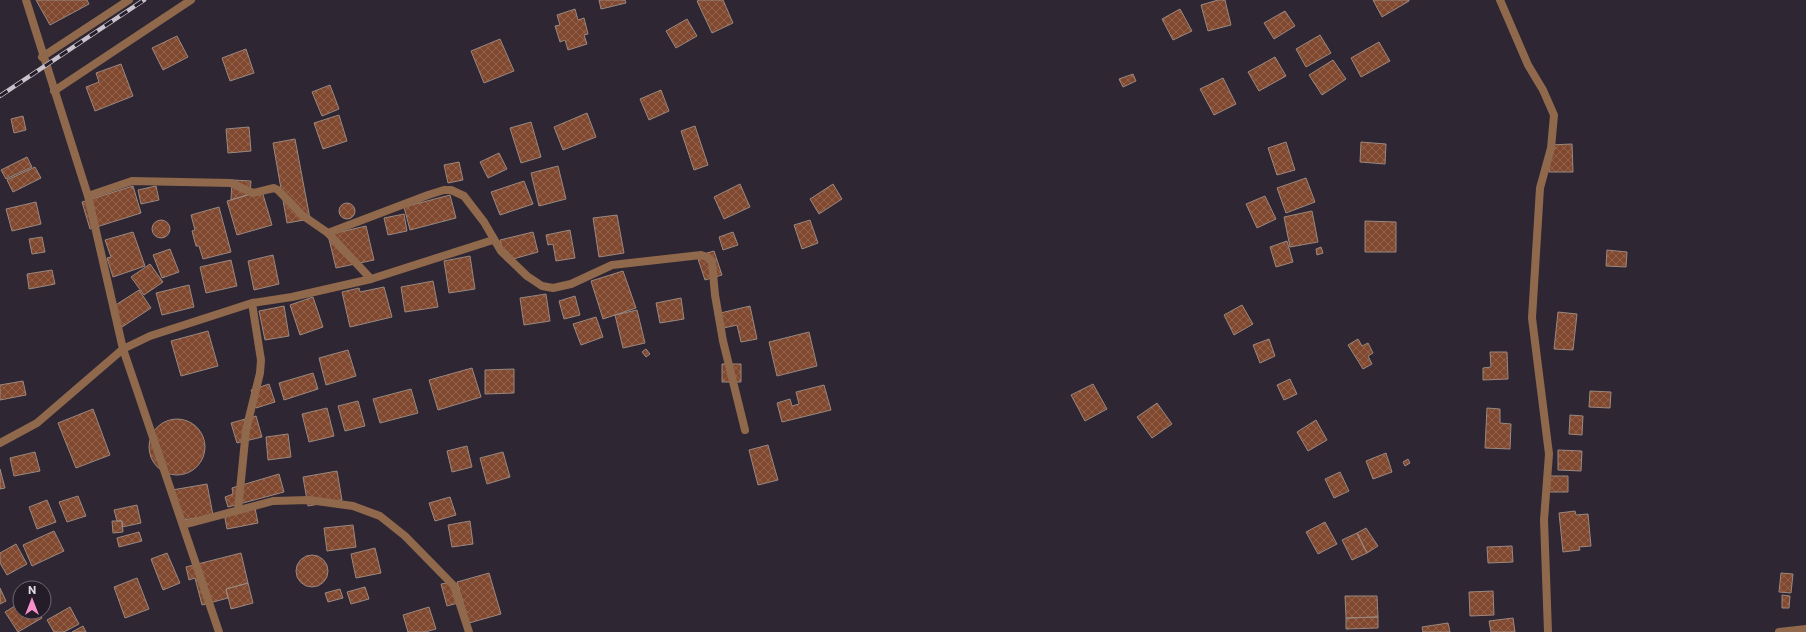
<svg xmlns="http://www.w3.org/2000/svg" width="1806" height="632" viewBox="0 0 1806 632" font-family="Commissioner,sans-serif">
<defs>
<pattern id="building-cross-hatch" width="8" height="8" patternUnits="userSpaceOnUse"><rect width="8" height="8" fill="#80482e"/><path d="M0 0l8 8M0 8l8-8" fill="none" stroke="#92624c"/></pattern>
</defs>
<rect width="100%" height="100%" fill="#2e2632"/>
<path fill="url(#building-cross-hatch)" stroke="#9a8880" d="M36,0H87L89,4L50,25Z
M599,0H625L626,3L601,9Z
M700,0H723L733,23L712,33L697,1Z
M1218,0H1225L1231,25L1208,31L1201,5Z
M1373,0H1409V1L1382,17Z
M575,9L578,20L584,18L588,34L584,35L587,44L568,50L565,40L560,42L555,26L560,25L557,15Z
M1180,9L1192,31L1173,40L1162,19Z
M1285,11L1295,26L1274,39L1264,23Z
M687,19L697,36L676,48L666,31Z
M1320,35L1331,53L1306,67L1296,49Z
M177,36L188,57L163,70L152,48Z
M500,39L514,71L484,83L471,51Z
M1379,42L1390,61L1361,77L1351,58Z
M246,49L254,73L230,81L222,58Z
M1275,57L1286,76L1259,91L1248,72Z
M1333,60L1346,79L1322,95L1309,75Z
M121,64L133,96L95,111L86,87L99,82L96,73Z
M1133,74L1136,81L1123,87L1119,79Z
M1223,78L1236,104L1214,115L1200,89Z
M330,85L339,109L322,116L312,92Z
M661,90L669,111L649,120L640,99Z
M587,113L596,137L563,150L554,127Z
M339,115L347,141L323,149L314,123Z
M23,116L26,130L14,133L11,119Z
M531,122L541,157L521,163L510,128Z
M695,126L708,165L694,170L681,131Z
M249,127L251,151L228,153L226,129Z
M295,139L310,219L287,223L273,143Z
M1286,142L1295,170L1277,175L1268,148Z
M1361,142L1386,144L1385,164L1360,162Z
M1572,144L1573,172H1549V145Z
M499,153L507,169L488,178L480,162Z
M27,157L32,167L6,179L1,170Z
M459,162L463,180L448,183L444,165Z
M558,166L566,199L539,206L531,173Z
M35,167L41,178L13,192L7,180Z
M1306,178L1315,202L1286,213L1277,188Z
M232,180L251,181L250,194L231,200Z
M524,181L533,204L500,215L491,192Z
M740,184L750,207L724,219L714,197Z
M833,184L842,199L819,214L810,199Z
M133,186L141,213L90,229L82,202Z
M156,186L159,200L141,204L138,190Z
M262,191L272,225L237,235L227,201Z
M450,195L456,218L410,230L404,207Z
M1265,196L1276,219L1257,228L1246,204Z
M36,202L41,224L12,231L6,209Z
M339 211a8 8 0 1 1 16 0a8 8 0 1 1-16 0Z
M219,207L231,252L203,259L199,246H196L192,231L195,230L191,215Z
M1312,211L1318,242L1290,247L1284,217Z
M404,214L407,231L388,235L384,218Z
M617,215L624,253L599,257L593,218Z
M810,220L818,243L802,249L794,225Z
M152 229a9 9 0 1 1 18 0a9 9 0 1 1-18 0Z
M1365,221L1396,222V252H1365Z
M366,226L374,260L336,268L328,235Z
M570,230L575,258L556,261L553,244L548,245L546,235Z
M133,232L145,266L113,277L107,258L111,257L105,240Z
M533,232L538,252L506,261L500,240Z
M733,232L738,245L723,250L719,237Z
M42,237L45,252L32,254L29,239Z
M1287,241L1293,262L1276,267L1270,247Z
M1321,247L1323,253L1317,255L1316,249Z
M170,249L179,272L162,278L153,255Z
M1607,250L1627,252L1626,267L1606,266Z
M714,251L722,275L705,280L697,256Z
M273,255L279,284L254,290L248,261Z
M470,256L475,289L449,293L444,261Z
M231,260L237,286L206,293L200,267Z
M150,264L163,282L144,295L131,277Z
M52,270L55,284L29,289L27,274Z
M623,271L636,308L603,319L591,281Z
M433,281L438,307L405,312L401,287Z
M189,285L194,307L162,315L156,293Z
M384,287L392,317L350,327L342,292L359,288L360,292Z
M139,290L151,308L119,329L111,308Z
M546,294L550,321L524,325L520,298Z
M575,296L580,315L564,319L559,301Z
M313,297L323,327L300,335L290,305Z
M681,298L684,319L660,323L656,303Z
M1242,305L1253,324L1234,335L1224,315Z
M284,306L289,336L265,340L259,311Z
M750,306L757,339L741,342L737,325L719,329L716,314Z
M637,310L645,343L623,348L615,315Z
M1558,312L1577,314L1573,350L1554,349Z
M596,317L603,337L581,345L573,324Z
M208,331L218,366L181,376L171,341Z
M809,332L817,366L777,376L769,342Z
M1269,339L1275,356L1260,363L1253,345Z
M1358,339L1362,346L1368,343L1373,353L1368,356L1372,364L1363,369L1348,345Z
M646,349L650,354L646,357L642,352Z
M348,350L356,376L326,385L319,358Z
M1490,352H1507L1508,379L1483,380V368L1491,367Z
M722,364H741V382H722Z
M472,368L481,397L438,410L429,380Z
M514,369V393L485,394V370Z
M313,373L318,389L284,400L279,383Z
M1290,379L1297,394L1284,400L1277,385Z
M23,381L26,395L0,400V385Z
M269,384L275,402L256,408L251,390Z
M1093,384L1107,409L1085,421L1071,395Z
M824,385L831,410L782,422L777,403L790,399L792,406L799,404L796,392Z
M411,389L418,413L380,423L373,399Z
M1590,391L1611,392L1610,408L1589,407Z
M358,401L365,426L345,431L338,406Z
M1157,403L1172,424L1152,438L1137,417Z
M327,408L334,436L309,442L302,414Z
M1487,408L1500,409V423L1511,424L1510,449L1485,448Z
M93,409L110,455L76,468L58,423Z
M1570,415L1583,416L1582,435L1569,434Z
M256,416L262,437L237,443L231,423Z
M149 447a28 28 0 1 1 56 0a28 28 0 1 1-56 0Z
M1316,420L1327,440L1308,451L1297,432Z
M288,434L291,457L268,460L266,437Z
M768,445L778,480L758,485L749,450Z
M467,446L472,467L452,472L447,451Z
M1558,450L1582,451L1581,471L1558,470Z
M35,452L40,471L14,476L10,458Z
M503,452L510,477L487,484L480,458Z
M1386,453L1392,472L1373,479L1366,461Z
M1408,459L1410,463L1405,466L1403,462Z
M0,469L5,488L0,489Z
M337,471L342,500L308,506L303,477Z
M1340,472L1349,491L1334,498L1325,479Z
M279,474L284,492L228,507L225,497L233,494L232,488Z
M1546,476H1568V492H1546Z
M207,484L213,515L178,521L172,490Z
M78,496L86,516L67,522L59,502Z
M450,497L456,515L435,521L429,503Z
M47,500L56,522L37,529L29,507Z
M137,505L141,523L122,527V521H117L114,510Z
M255,508L258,523L227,529L224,513Z
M1575,511L1576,515L1588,514L1591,546L1579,547L1580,550L1563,552L1559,513Z
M112,521H122L123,532L113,533Z
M470,521L473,544L452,547L448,525Z
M1325,522L1337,544L1318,554L1306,532Z
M353,525L356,547L327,551L324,528Z
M1366,528L1378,546L1367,553L1357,533Z
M54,531L64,551L32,566L23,545Z
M139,532L142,541L119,547L117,538Z
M1357,533L1367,553L1352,560L1342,540Z
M16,544L27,564L7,575L0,563V553Z
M1512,546L1513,562L1488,563L1487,547Z
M375,548L381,573L356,578L351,554Z
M167,553L180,583L163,590L151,559Z
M241,553L248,583L226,589L228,598L202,605L195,578L189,580L186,567Z
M296 571a16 16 0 1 1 32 0a16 16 0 1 1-32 0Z
M489,573L501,614L469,623L457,582Z
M1781,573L1793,574L1791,593L1779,592Z
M137,578L149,609L125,618L114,587Z
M453,582L458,603L447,606L441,584Z
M248,583L253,603L231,609L226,589Z
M365,587L369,599L351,604L347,592Z
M0,588L6,601L0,604Z
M340,589L343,598L328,602L325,593Z
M1493,591L1494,615L1470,616L1469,592Z
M1782,595L1790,596L1789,608H1782Z
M1345,596H1377L1378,617L1346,618Z
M20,603V612H38L42,618L18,632L5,612Z
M70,607L79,624L64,632H54L47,620Z
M429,607L436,629L425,632H408L403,615Z
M1378,617V628L1346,629V618Z
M1513,618L1515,632H1491L1489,621Z
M1448,623L1450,632H1423L1422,627Z
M83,626L86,632H72Z"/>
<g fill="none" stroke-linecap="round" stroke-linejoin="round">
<path stroke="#90694c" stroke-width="8" d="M26,0L88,196L123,349L219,632
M1500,0L1528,65L1543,90L1554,115L1551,148L1540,188L1532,318L1549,454L1544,520L1548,632
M42,57L129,0
M54,91L191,0
M88,196L132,181L231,183L253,193L274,188L278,190L302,215L328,233L371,279
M328,233L428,195L444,190H451L464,196L484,222L501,251L527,276L542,286L553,288L571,284L612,265L701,255L707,257L712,262L715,295L723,341L745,430
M0,443L37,423L123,349L150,336L252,303L292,297L371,279L493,240
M238,510L246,430L260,373L261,360L252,303
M183,525L273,501L309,500L353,506L380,516L405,536L454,586L469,632
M1779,632L1806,629"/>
<defs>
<path id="rail" d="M0,96L144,0"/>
</defs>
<use href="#rail" stroke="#c9c2cc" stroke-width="4.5"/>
<use href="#rail" stroke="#241c28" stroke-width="3" stroke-dasharray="9" stroke-linecap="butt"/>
</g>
<g transform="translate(32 600)"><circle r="19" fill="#241c28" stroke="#6f6873"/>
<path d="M0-3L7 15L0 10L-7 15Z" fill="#f790cd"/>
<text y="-6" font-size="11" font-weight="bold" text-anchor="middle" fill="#e0dae3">N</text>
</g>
</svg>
